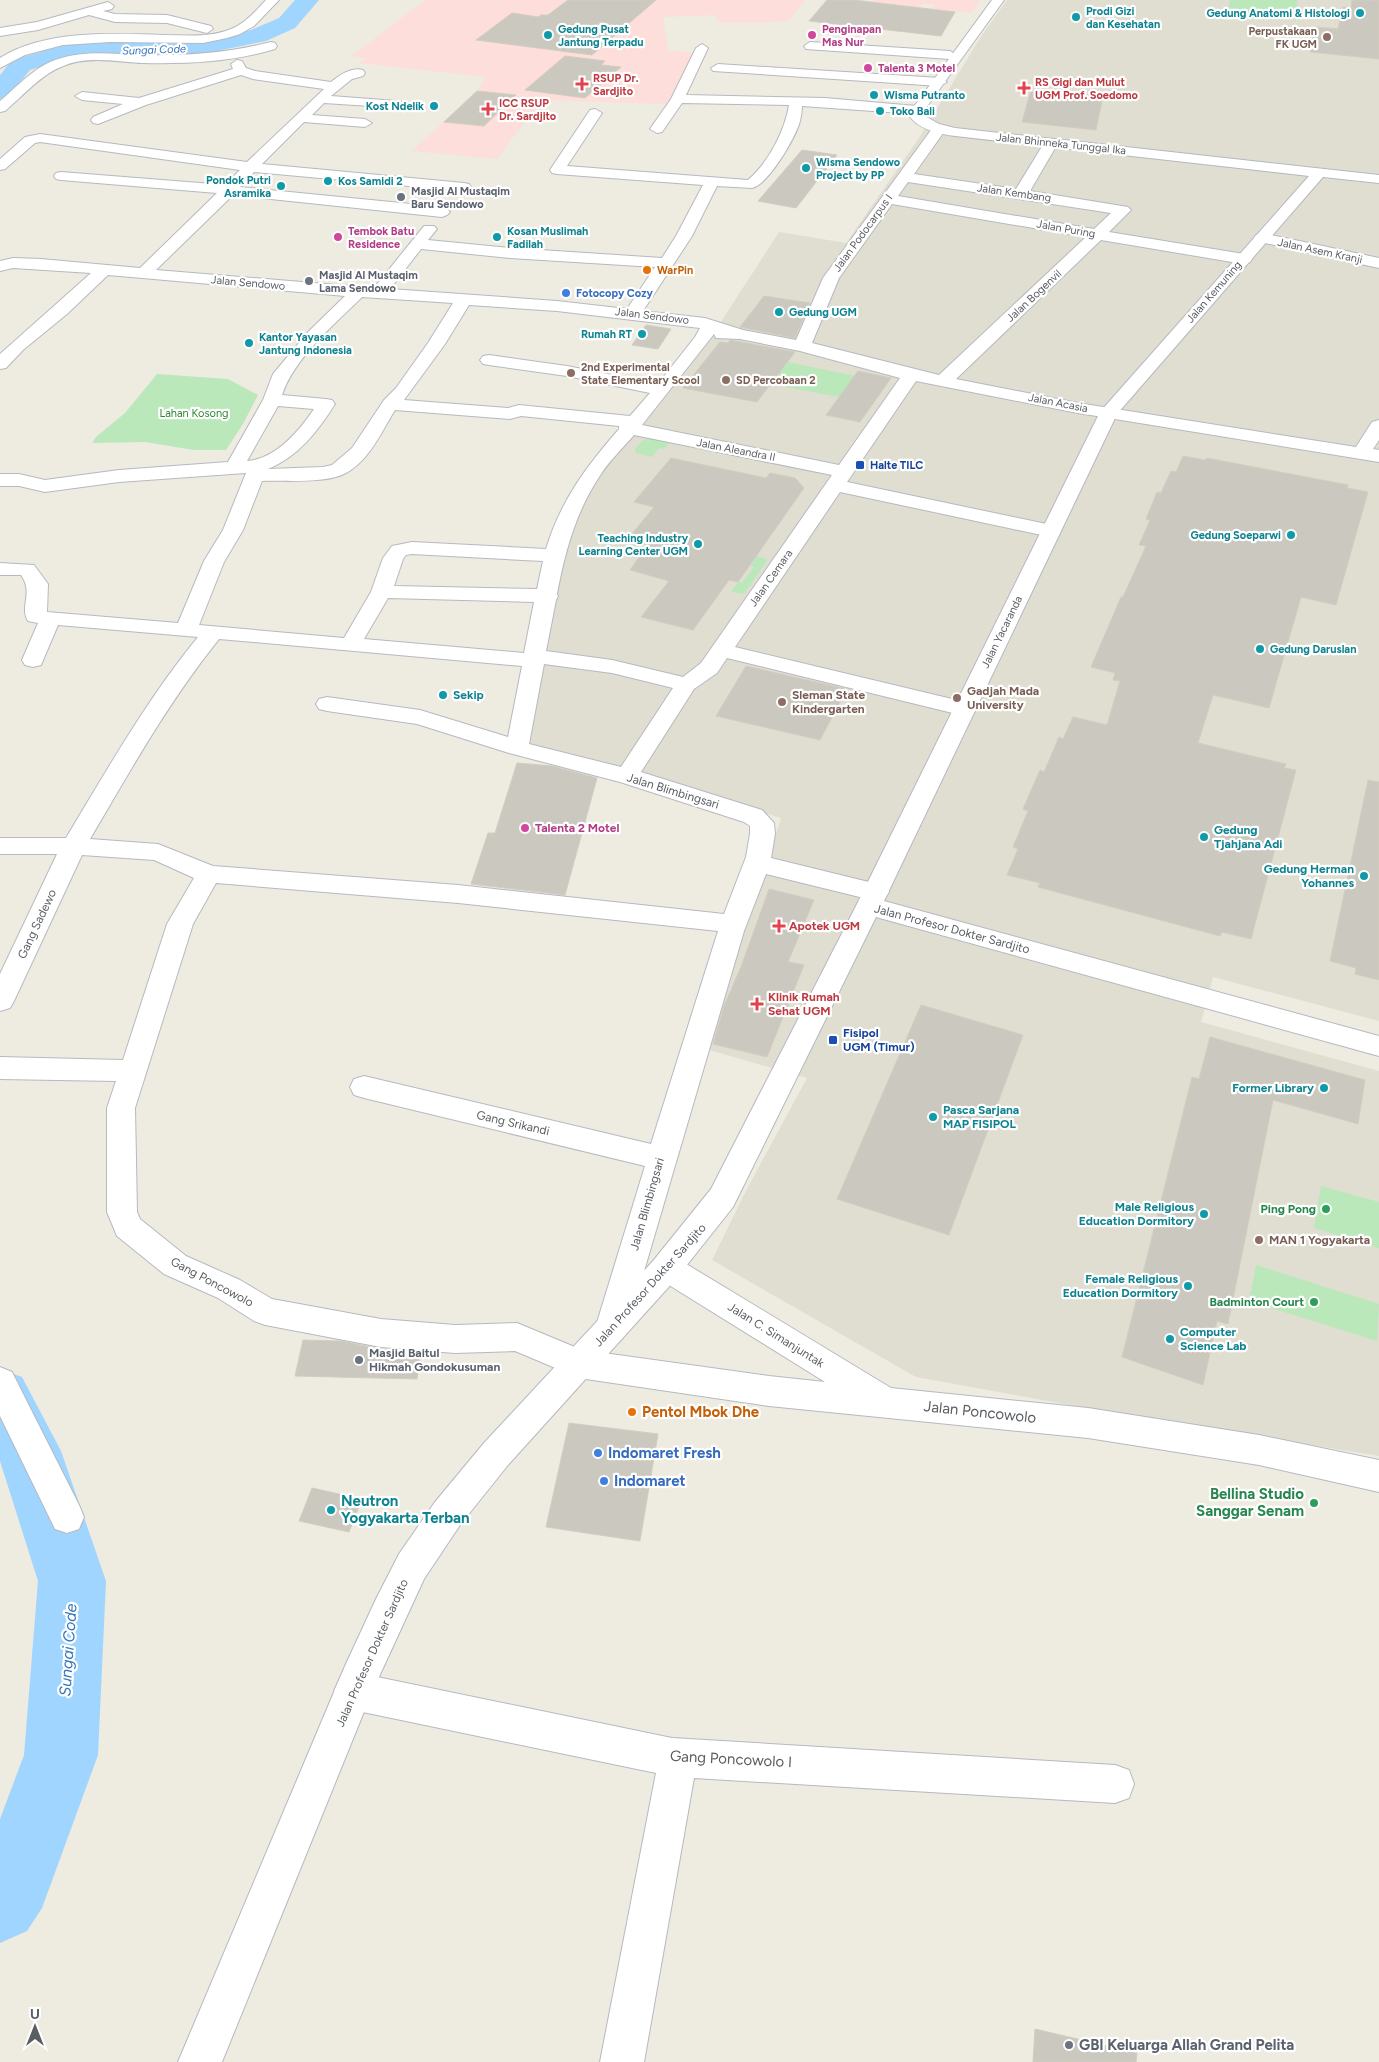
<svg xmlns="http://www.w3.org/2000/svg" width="1379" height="2062" viewBox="0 0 1379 2062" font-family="Figtree,sans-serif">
<rect width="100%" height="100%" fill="#eeebe1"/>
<path fill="#e0ddd1" d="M1007,0H1379V1021L1213,977L1201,1022L1379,1071V1456L1092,1409L916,1377L712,1260L747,1189L807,1078L706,1049L781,818L645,776L526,744L562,555L584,494L708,342L779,232L846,243L917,141L982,35Z"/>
<path fill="#fddeda" d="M425,0H806L789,20L778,22L718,23L715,15L663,17L668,51L692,52L678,97L669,104L541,100L497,159L412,151L477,91L486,77L360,63L366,59L352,56Z
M873,0H981L971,13L933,9L935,5L923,3L919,7L872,2Z"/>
<path fill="#bae8bb" d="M1230,0H1297L1296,18L1228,12Z
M788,362L855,376L839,397L759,382L770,371L779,373Z
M157,374L228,379L258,395L243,424L226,450H194L145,442L92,443L96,437L125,413Z
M647,439H654L669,443L665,449L659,448L652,457L636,453L635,449L642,441Z
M757,556L766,559L767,561L744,594L731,592L738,582L742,583L754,567L750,566Z
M1321,1186L1379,1202V1248L1314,1228Z
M1256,1265L1379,1304L1377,1341L1249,1301Z"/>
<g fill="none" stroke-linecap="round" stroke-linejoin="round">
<path fill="#9fd5ff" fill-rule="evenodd" d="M295,0H319L295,28L266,41L183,58L125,56L67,59L30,70L9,96L0,99V75L12,60L65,45L125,42L183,44L251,30L279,18Z
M0,1369L22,1377L61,1451L106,1581L98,1755L42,1908L27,1931L0,1943V1819L24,1755L38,1581L0,1461Z"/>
</g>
<path fill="#cbc8c0" stroke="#d3cdbf" d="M568,0H656L592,55L476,40L512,13L538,17L541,15H548Z
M827,0H854L955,12L941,36L809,21Z
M1352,0H1379V59L1310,52L1315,27L1338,29L1343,7L1351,8Z
M565,56L605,61L601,65L621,67L585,98L525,90Z
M1031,90L1103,96L1096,130L1022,122Z
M477,91L516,95L484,126L444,122Z
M802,150L837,155L796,208L758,201Z
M764,296L810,303L795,338L740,327Z
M646,325L671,329L658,349L632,345Z
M730,340L795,352L757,402L683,388L720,342L728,343Z
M858,371L891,378L860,422L826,415Z
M1183,456L1205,460L1207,458L1348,485L1347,488L1368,492L1336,605L1301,597L1269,708L1213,695L1198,743L1286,764L1284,768L1296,770L1251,939L1222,932L1220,936L1038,887L1040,883L1007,875L1018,849L1013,847L1028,811L1023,809L1040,770L1044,772L1059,737L1063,739L1073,717L1107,725L1120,681L1113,680L1115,673L1091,667L1121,597H1123L1146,546L1139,545L1150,520L1146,519L1157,492L1161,493L1171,471L1176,472Z
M671,458L766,478L770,473L795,478L804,488L738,582L729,580L693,630L641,617L669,581L630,570L648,545L627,540L654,507L634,502Z
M746,666L847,689L820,740L716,716Z
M517,763L552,766L597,778L565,895L471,884L488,833H495Z
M1368,780L1379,782V980L1355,974L1356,968L1330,961Z
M769,889L814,900L788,962L804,965L767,1057L713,1044L724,1006L741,967Z
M921,1005L1023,1035L949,1235L837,1199Z
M1210,1037L1365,1080L1358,1124L1273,1100L1228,1324L1217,1321L1203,1385L1122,1357L1192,1077L1199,1079Z
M303,1340L341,1341L381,1349L421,1352L417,1379L295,1376Z
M569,1423L658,1434L640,1541L546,1527Z
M312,1488L362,1499L349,1532L299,1521Z
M1035,2029L1137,2053L1136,2062H1033Z"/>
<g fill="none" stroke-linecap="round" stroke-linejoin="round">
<defs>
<path id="street" d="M266,0H279L254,26L240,34L227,38L203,43L110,42L63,45L25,55L0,68V58C44,30 113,33 164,35C186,35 210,38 231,29C245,23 256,11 266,0Z
M108,2L114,6L112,9L103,11L115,14L167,15L211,26L213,29L207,33L167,23L115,22L89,15L38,30L0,36V28L37,22Z
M271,42L275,43L277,46L275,49C232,62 188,64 142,63C118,62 89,56 66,65C42,73 24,95 5,111L0,112V101C18,86 35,66 58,59C85,50 114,54 142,55C186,56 228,53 271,42Z
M810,42L950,51L956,55L950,59L806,49L804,46Z
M702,44L708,48L686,95L825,98L916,106L923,110L916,114L802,106C802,111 801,116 800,121C796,137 768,185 752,188L717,186L692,236L643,311L705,318L743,330L796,340L823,278L934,126L939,125L946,129L914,174L1016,189L1046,140H1056L1058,143L1030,191L1128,207L1131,210L1109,232L1244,254L1250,256L1252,259L1250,262L1244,264L1101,240L956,379L1078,403L1356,447L1372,422L1379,420V440L1373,449L1379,450V462L1078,413L916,381L847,482L1051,525L1058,527L1061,531L1058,535L1051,537L840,492L735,647L973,704L976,709L973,714L965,716L727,658L717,673L694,689L641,772L762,810L774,823L775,834L771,858L885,886L889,892L885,898L876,901L766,874L744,931L627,1329L622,1339L611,1343L600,1339L595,1329L645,1166L364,1098L354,1095L350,1087L354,1079L364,1076L651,1144L718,931L458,903L216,883L193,924L135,1108L137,1212L140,1219L186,1256L240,1280L272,1299L381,1319L455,1325L517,1323L582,1350L769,1376L825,1382L656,1277L651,1268L656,1259L667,1255L678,1259L891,1388L1088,1408L1259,1435L1379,1460V1492L1259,1465L1088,1438L769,1406L579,1378L515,1351L455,1353L381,1347L265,1325L254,1321L218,1298L164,1274L117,1236L107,1212V1108L116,1081L0,1079V1057L123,1060L167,924L194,878L154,860L82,855L14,1001L10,1008L0,1011V974L57,854H0V838H66C107,770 147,699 198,637L58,625L41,665L33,667L25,665L22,660L38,623L28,621C19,607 34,593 21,575H0V563L34,565L48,584L47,612L178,623L204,561L223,530L246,473L119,482L45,492L19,486H0V474H19L45,480L119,470L228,462L263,400L273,374L309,331L345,296L108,275L67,314L23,350L6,368L0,369V354L91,273L13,268L0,271V261L13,258L41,259L140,268L217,193L61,180L56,179L54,176L56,173L61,172L225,185L240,170L40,142L35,143L5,169L0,170V159L25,137L40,134L247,162L324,89L253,79L241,75L146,105L98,124L93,123L91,120L93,117L123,104L82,100L75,96L82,92L139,98L233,69L231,64L237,60L242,61L246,68L255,71L331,82C340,75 351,67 363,70L365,73L363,76L352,79L331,96L397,101L402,102L404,105L402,108L324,103L312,115L365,119L372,123L365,127L304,122L262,164L464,183L469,184L471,187L469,190L464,191L254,172L240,187L442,207L447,209L450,212L447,215L442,217L233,195L156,270L374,288L424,226H434L437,229L428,240L510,248L662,258L676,236L703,185L557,174L552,173L550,170L590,110L595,109L602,113L567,166L748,180C768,163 785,131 789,105L682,103L662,132L657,133L650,129L671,99L696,48ZM908,182L1111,213L1094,229L898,196ZM892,204L1086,237L939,375L812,343L839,278ZM421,249L510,258L655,267L627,309L557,301L390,289ZM362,297L453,303L428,343L396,388L384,400L352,448L332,465L323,467L268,469C298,457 318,431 335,404L332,400L326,399L282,395C294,358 335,324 362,297ZM469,305L557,311L700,328L695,337L658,384L567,366L489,355L483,356L480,360L483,364L489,365L567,376L650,393L630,416L519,405L508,408L404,400L445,344ZM714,334L716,338L740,339L800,351L900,378L839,465L642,425ZM278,406L314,409C299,431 276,459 247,461ZM395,410L510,419L521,416L619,426V429C586,467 561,500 546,549L412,542L392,546L383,558L371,592L344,638L199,625L224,562L243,530L262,481C285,480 326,484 346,473C369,461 382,431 395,410ZM634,435L832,475L701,663L683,677L612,660L546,651L556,600L558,596L557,594C565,551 576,511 601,474C610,460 623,448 634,435ZM412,554L543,561L537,589L394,586L403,559L406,555ZM388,598L534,602L524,653L364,639ZM219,639L522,666L508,737L420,710L327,697L319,699L316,704L319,709L327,711L417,724L509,753L620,782L744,822L750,826V834L746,857L724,914L458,885L213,866L158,844L90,839C130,771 169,701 219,639ZM544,664L612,673L673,688L621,767L529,744Z
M718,64L940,78L947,82L940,86L713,71L711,68Z
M1262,233L1379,258V268L1256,241L1254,238L1256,235Z
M0,1367L12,1372L79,1505L84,1517L79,1529L67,1533L55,1529L0,1416Z
M353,1672L672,1738L1115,1765L1129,1770L1134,1784L1129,1798L1115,1803L694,1778L644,2062H600L656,1773L353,1710L340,1704L334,1691L340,1678Z"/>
<path id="secondary" d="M992,0H1004L923,112V115L939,124L955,128L1379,175V183L1323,177L1117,414L884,901L1379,1036V1056L876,917L733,1207L675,1280L508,1465L460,1525L424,1579L372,1692L222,2062H178L345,1666L376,1599L399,1554L435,1502L484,1443L653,1261L711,1189L856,906L1100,412L1309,176L955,136C939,134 920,130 909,116V110L916,104Z"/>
</defs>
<use href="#street" stroke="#b6b9bf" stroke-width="2"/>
<use href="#secondary" stroke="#b5b8bf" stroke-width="2"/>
<use href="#street" fill="#fff" fill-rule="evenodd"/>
<use href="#secondary" fill="#fff" fill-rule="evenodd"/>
</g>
<g fill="#0f9aa8" stroke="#fff" stroke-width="2">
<circle cx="1360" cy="13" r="5"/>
<circle cx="1076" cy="17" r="5"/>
<circle cx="548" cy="35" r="5"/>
<circle cx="874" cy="95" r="5"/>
<circle cx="434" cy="106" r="5"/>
<circle cx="880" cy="111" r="5"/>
<circle cx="806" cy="168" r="5"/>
<circle cx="328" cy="181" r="5"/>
<circle cx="281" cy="186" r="5"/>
<circle cx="497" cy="237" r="5"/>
<circle cx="779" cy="312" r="5"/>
<circle cx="642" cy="334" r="5"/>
<circle cx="249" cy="343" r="5"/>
<circle cx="1291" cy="535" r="5"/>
<circle cx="698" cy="544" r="5"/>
<circle cx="1260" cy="649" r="5"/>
<circle cx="443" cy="695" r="5"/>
<circle cx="1204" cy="837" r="5"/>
<circle cx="1364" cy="876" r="5"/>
<circle cx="1324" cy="1088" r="5"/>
<circle cx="933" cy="1117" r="5"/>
<circle cx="1204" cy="1214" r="5"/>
<circle cx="1188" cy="1286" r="5"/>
<circle cx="1170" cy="1339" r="5"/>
<circle cx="331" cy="1510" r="5"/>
</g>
<g fill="#d1479c" stroke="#fff" stroke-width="2">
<circle cx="812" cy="35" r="5"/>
<circle cx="868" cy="68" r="5"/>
<circle cx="338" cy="237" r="5"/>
<circle cx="525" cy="828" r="5"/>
</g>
<g fill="#8d6e63" stroke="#fff" stroke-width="2">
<circle cx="1327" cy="37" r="5"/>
<circle cx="571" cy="373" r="5"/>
<circle cx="726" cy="380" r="5"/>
<circle cx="957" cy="698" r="5"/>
<circle cx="782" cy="702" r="5"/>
<circle cx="1259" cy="1240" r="5"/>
</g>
<g fill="#e0444e" stroke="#fff" stroke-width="2">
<path d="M579.5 76.5h5v5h5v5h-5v5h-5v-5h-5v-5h5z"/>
<path d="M1021.5 80.5h5v5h5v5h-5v5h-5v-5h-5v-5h5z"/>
<path d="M485.5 101.5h5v5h5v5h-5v5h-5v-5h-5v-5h5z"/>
<path d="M776.5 918.5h5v5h5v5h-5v5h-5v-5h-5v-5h5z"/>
<path d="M754.5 996.5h5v5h5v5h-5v5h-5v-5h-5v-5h5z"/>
</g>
<g fill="#6b7280" stroke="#fff" stroke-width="2">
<circle cx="401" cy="197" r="5"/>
<circle cx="309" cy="281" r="5"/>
<circle cx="359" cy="1360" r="5"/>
<circle cx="1069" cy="2045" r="5"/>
</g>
<g fill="#e8710a" stroke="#fff" stroke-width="2">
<circle cx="647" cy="270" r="5"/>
<circle cx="632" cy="1412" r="5"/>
</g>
<g fill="#3f7fe0" stroke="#fff" stroke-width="2">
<circle cx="566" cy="293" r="5"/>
<circle cx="598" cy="1453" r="5"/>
<circle cx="604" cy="1481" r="5"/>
</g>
<g fill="#1a4fb4" stroke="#fff" stroke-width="2">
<rect x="855" y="460" width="10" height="10" rx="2.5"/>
<rect x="828" y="1035" width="10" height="10" rx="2.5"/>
</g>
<g fill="#2e9e5b" stroke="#fff" stroke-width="2">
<circle cx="1326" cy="1209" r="5"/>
<circle cx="1314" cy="1302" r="5"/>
<circle cx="1314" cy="1503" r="5"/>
</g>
<g text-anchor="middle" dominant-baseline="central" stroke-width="4.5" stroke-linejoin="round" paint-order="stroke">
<g font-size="11" font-weight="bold" fill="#0d838f" stroke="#fff" text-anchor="start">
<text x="1086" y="11">Prodi Gizi<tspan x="1086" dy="13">dan Kesehatan</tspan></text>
<text x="1350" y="13" text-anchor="end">Gedung Anatomi &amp; Histologi</text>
<text x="558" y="29">Gedung Pusat<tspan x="558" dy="13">Jantung Terpadu</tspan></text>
<text x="884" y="95">Wisma Putranto</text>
<text x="424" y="106" text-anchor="end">Kost Ndelik</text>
<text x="890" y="111">Toko Bali</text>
<text x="816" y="162">Wisma Sendowo<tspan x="816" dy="13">Project by PP</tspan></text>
<text x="271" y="180" text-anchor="end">Pondok Putri<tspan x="271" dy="13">Asramika</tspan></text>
<text x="338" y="181">Kos Samidi 2</text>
<text x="507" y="231">Kosan Muslimah<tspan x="507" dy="13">Fadilah</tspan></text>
<text x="789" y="312">Gedung UGM</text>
<text x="632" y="334" text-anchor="end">Rumah RT</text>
<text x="259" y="337">Kantor Yayasan<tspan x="259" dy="13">Jantung Indonesia</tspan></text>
<text x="1281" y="535" text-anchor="end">Gedung Soeparwi</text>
<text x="688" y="538" text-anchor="end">Teaching Industry<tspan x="688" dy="13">Learning Center UGM</tspan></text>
<text x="1270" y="649">Gedung Daruslan</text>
</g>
<g font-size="11" font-weight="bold" fill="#b23c85" stroke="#fff" text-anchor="start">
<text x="822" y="29">Penginapan<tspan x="822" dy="13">Mas Nur</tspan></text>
<text x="878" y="68">Talenta 3 Motel</text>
<text x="348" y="231">Tembok Batu<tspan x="348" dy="13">Residence</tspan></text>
</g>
<g font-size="11" font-weight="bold" fill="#785e54" stroke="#fff" text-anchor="start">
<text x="1317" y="31" text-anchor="end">Perpustakaan<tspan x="1317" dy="13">FK UGM</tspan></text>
<text x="581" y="367">2nd Experimental<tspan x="581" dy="13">State Elementary Scool</tspan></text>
<text x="736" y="380">SD Percobaan 2</text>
</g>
<g font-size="11" font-style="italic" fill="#3475b9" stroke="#fff">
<text transform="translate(154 50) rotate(-2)">Sungai Code</text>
</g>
<g font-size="11" font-weight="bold" fill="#be3a42" stroke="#fff" text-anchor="start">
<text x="593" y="78">RSUP Dr.<tspan x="593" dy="13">Sardjito</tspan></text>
<text x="1035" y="82">RS Gigi dan Mulut<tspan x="1035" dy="13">UGM Prof. Soedomo</tspan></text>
<text x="499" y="103">ICC RSUP<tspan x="499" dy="13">Dr. Sardjito</tspan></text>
</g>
<g font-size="11" fill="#595e63" stroke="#fff">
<text transform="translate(1061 144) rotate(6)">Jalan Bhinneka Tunggal Ika</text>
<text transform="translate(1014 193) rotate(8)">Jalan Kembang</text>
<text transform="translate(1066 229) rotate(10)">Jalan Puring</text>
<text transform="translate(863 233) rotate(-54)">Jalan Podocarpus I</text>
<text transform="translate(1320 251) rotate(12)">Jalan Asem Kranji</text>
<text transform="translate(248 283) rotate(5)">Jalan Sendowo</text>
<text transform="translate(1214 292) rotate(-49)">Jalan Kemuning</text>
<text transform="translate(1034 296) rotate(-43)">Jalan Bogenvil</text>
<text transform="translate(652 316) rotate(7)">Jalan Sendowo</text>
<text transform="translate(1058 403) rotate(11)">Jalan Acasia</text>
<text transform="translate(736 450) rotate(11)">Jalan Aleandra II</text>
<text transform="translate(771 578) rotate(-55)">Jalan Cemara</text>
<text transform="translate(1002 632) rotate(-64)">Jalan Yacaranda</text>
</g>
<g font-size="11" font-weight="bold" fill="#5b616d" stroke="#fff" text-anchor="start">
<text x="411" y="191">Masjid Al Mustaqim<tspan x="411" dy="13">Baru Sendowo</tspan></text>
<text x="319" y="275">Masjid Al Mustaqim<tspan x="319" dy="13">Lama Sendowo</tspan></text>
</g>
<g font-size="11" font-weight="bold" fill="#c56008" stroke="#fff" text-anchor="start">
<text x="657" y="270">WarPin</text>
</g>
<g font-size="11" font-weight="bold" fill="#366cbe" stroke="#fff" text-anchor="start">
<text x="576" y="293">Fotocopy Cozy</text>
</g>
<g font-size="11" fill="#2e8732" stroke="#fff">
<text x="194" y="413">Lahan Kosong</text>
</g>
<g font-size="11" font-weight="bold" fill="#164399" stroke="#fff" text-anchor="start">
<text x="870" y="465">Halte TILC</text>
</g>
<g font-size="12" font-weight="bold" fill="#785e54" stroke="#fff" text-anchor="start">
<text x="967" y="691">Gadjah Mada<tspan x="967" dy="14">University</tspan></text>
<text x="792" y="695">Sleman State<tspan x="792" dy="14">Kindergarten</tspan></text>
<text x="1269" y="1240">MAN 1 Yogyakarta</text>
</g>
<g font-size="12" font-weight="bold" fill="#0d838f" stroke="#fff" text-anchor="start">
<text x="453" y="695">Sekip</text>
<text x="1214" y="830">Gedung<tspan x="1214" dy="14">Tjahjana Adi</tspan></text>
<text x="1354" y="869" text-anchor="end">Gedung Herman<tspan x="1354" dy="14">Yohannes</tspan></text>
<text x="1314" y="1088" text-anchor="end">Former Library</text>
<text x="943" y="1110">Pasca Sarjana<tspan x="943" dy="14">MAP FISIPOL</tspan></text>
<text x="1194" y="1207" text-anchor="end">Male Religious<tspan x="1194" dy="14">Education Dormitory</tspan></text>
<text x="1178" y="1279" text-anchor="end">Female Religious<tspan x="1178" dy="14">Education Dormitory</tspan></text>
<text x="1180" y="1332">Computer<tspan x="1180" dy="14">Science Lab</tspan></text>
</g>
<g font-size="12" fill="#595e63" stroke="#fff">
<text transform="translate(673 791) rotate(17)">Jalan Blimbingsari</text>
<text transform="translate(37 924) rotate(-65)">Gang Sadewo</text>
<text transform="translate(952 929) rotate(15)">Jalan Profesor Dokter Sardjito</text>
<text transform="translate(513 1123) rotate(13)">Gang Srikandi</text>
<text transform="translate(647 1204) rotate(-74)">Jalan Blimbingsari</text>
<text transform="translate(212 1282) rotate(28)">Gang Poncowolo</text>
<text transform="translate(650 1285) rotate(-48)">Jalan Profesor Dokter Sardjito</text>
<text transform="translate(776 1335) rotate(32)">Jalan C. Simanjuntak</text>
<text transform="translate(372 1653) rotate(-66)">Jalan Profesor Dokter Sardjito</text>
</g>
<g font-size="12" font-weight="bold" fill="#b23c85" stroke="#fff" text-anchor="start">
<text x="535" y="828">Talenta 2 Motel</text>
</g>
<g font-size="12" font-weight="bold" fill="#be3a42" stroke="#fff" text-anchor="start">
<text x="789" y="926">Apotek UGM</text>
<text x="768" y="997">Klinik Rumah<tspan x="768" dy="14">Sehat UGM</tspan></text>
</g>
<g font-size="12" font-weight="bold" fill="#164399" stroke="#fff" text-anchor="start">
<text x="843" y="1033">Fisipol<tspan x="843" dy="14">UGM (Timur)</tspan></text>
</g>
<g font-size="12" font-weight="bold" fill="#27864d" stroke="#fff" text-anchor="end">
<text x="1316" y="1209">Ping Pong</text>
<text x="1304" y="1302">Badminton Court</text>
</g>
<g font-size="12" font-weight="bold" fill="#5b616d" stroke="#fff" text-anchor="start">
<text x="369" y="1353">Masjid Baitul<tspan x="369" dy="14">Hikmah Gondokusuman</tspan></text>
</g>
<g font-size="15" font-weight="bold" fill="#c56008" stroke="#fff" text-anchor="start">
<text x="642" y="1412">Pentol Mbok Dhe</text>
</g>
<g font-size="15" fill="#595e63" stroke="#fff">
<text transform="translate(980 1412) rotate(6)">Jalan Poncowolo</text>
<text transform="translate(731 1759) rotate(3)">Gang Poncowolo I</text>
</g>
<g font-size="15" font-weight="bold" fill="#366cbe" stroke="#fff" text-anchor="start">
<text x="608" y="1453">Indomaret Fresh</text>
<text x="614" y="1481">Indomaret</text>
</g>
<g font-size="15" font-weight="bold" fill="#27864d" stroke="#fff" text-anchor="end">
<text x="1304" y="1494">Bellina Studio<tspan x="1304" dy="17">Sanggar Senam</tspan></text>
</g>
<g font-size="15" font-weight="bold" fill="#0d838f" stroke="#fff" text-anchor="start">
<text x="341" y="1501">Neutron<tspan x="341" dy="17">Yogyakarta Terban</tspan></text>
</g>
<g font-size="15" font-weight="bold" fill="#5b616d" stroke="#fff" text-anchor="start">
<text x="1079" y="2045">GBI Keluarga Allah Grand Pelita</text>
</g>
<g font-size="16" font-style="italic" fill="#3475b9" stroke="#fff">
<text transform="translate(68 1650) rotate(-86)">Sungai Code</text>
</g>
</g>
<g transform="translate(35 2027)" stroke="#ffffff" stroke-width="4" paint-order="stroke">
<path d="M0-4L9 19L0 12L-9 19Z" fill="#595e63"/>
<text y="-8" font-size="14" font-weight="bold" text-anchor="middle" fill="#595e63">U</text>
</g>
</svg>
